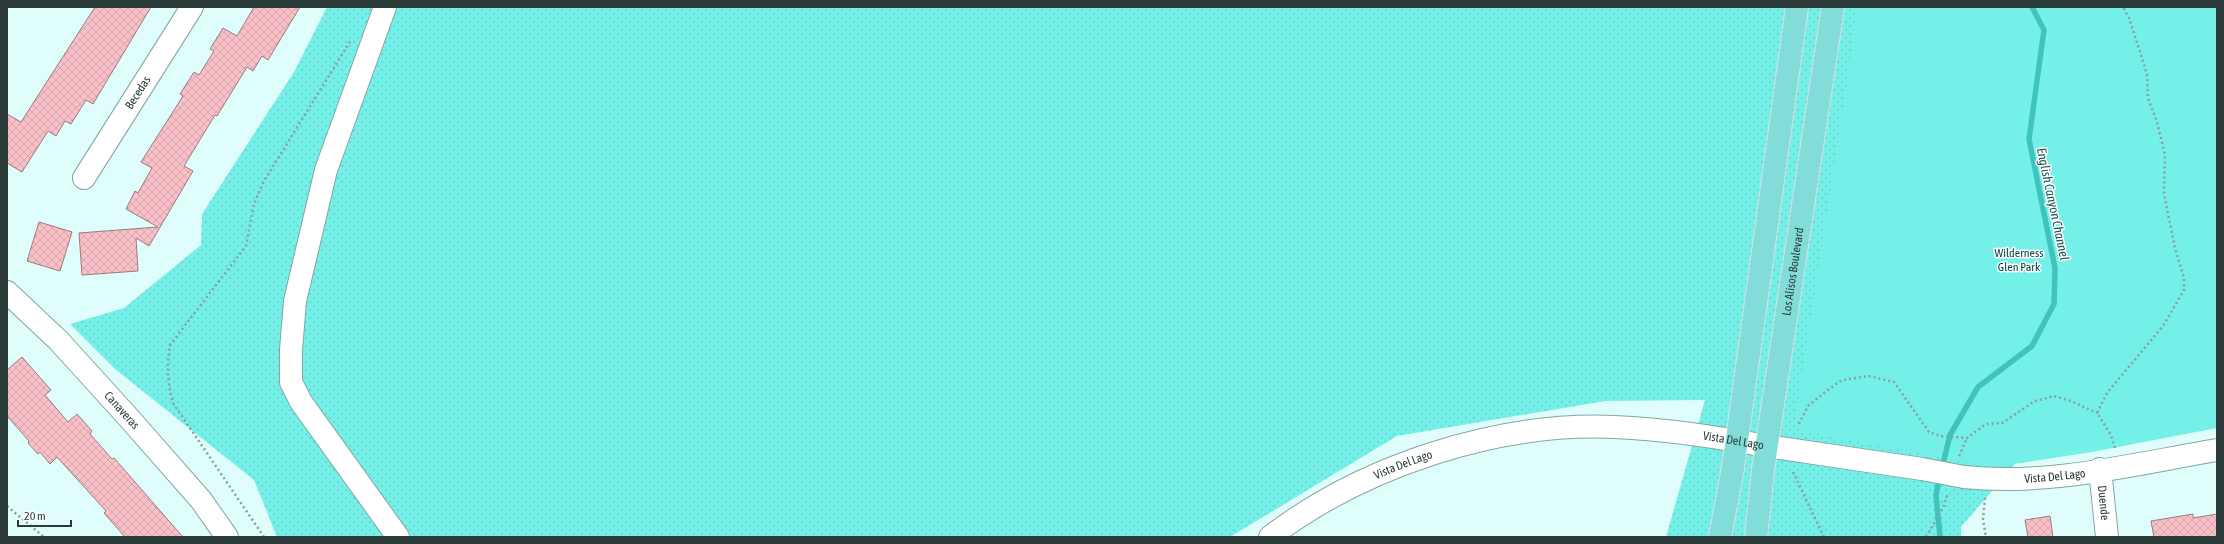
<svg xmlns="http://www.w3.org/2000/svg" width="2224" height="544" viewBox="0 0 2224 544" font-family="'Asap Condensed',sans-serif">
<defs>
<pattern id="grass-dots" width="8" height="8" patternUnits="userSpaceOnUse"><rect width="8" height="8" fill="#75f0e8"/><path d="M2 2h.1M6 6h.1" fill="none" stroke="#65cfc8" stroke-width="1.8" stroke-linecap="round"/></pattern>
<pattern id="building-cross-hatch" width="8" height="8" patternUnits="userSpaceOnUse"><rect width="8" height="8" fill="#fac0c7"/><path d="M0 0l8 8M0 8l8-8" fill="none" stroke="#d6a6ac"/></pattern>
</defs>
<rect width="100%" height="100%" fill="#dffefb"/>
<path fill="url(#grass-dots)" d="M327,7H2199L2040,435L1961,527V537H1666L1705,400L1605,401L1397,436L1230,537H277L254,480L115,369L70,324L124,308L201,245L202,214L294,72Z"/>
<path fill="#75f0e8" d="M1856,7H2217V428L2092,452L1994,467L1801,431L1796,413L1850,61Z"/>
<g fill="none" stroke-linecap="round" stroke-linejoin="round">
<path stroke="#40c3bc" stroke-width="5.5" d="M1942,468L1950,435L1978,387L2032,346L2054,304L2055,268L2029,139L2044,30L2032,7
M1940,537L1936,495L1940,476"/>
</g>
<path fill="url(#building-cross-hatch)" stroke="#9a7a7e" d="M95,7H151L93,104L86,100L71,124L65,121L56,136L48,131L22,172L7,163V114L21,122Z
M254,7H300L268,60L262,56L253,71L247,67L217,116L215,115L184,166L193,171L149,246L136,238L138,271L82,275L79,233L158,227L126,209L135,191L138,193L152,168L141,162L183,96L180,94L194,72L199,75L214,51L210,49L223,28L237,36Z
M39,222L72,232L60,271L27,261Z
M22,357L51,390L45,395L68,422L77,414L92,431L90,434L112,459L114,458L183,537H125L104,513L106,511L57,457L50,464L40,452L38,454L28,443L29,441L7,416V370Z
M2193,514V518L2217,514V537H2154L2151,521Z
M2050,516L2053,537H2028L2025,520Z"/>
<g fill="none" stroke-linecap="round" stroke-linejoin="round">
<defs>
<g id="minor">
<path d="M385,7L326,170L295,301L291,350V382L301,402L398,537"/>
<path id="s1" d="M84,178L192,7"/>
<path id="s2" d="M7,292L58,340L128,417L201,500L227,537"/>
<path id="s3" d="M2100,469L2107,537"/>
<path id="s4" d="M1964,477C2049,486 2134,464 2217,450"/>
<path id="s5" d="M1270,537C1363,466 1497,422 1614,427C1668,429 1720,438 1773,447C1823,454 1872,462 1922,469"/>
</g>
<g id="major">
<path d="M1720,537L1733,468L1797,7"/>
<path id="s6" d="M1756,537L1763,470L1833,7"/>
</g>
</defs>
<use href="#minor" stroke="#82a6a3" stroke-width="24"/>
<use href="#major" stroke="#dde0df" stroke-width="24"/>
<path stroke="#879f9d" stroke-width="2.5" stroke-dasharray="2 3" stroke-linecap="butt" d="M1799,424L1808,406L1829,389L1842,380L1869,376L1894,382L1929,432L1940,436L1967,438L1986,424L2002,423L2035,401L2047,398L2054,396L2071,401L2097,413
M2115,448L2111,435L2097,413L2107,393L2163,326L2184,290V278L2175,248L2164,194L2165,155L2157,122L2148,98L2147,75L2142,58L2129,18L2123,7
M1959,456L1967,438
M1793,472L1824,537
M1985,498L1983,519L1986,537
M7,506L44,537
M264,537L173,403C167,382 167,366 170,345L246,246L254,204L264,181L351,40
M1926,537L1943,508L1948,493"/>
<use href="#minor" stroke="#fff" stroke-width="22"/>
<use href="#major" stroke="#82dcd8" stroke-width="22"/>
<defs>
<path id="minor-bridge" d="M1922,469L1964,477"/>
</defs>
<use href="#minor-bridge" stroke="#82a6a3" stroke-width="24" stroke-linecap="butt"/>
<use href="#minor-bridge" stroke="#fff" stroke-width="22"/>
</g>
<g text-anchor="middle" dominant-baseline="central" stroke-width="3" stroke-linejoin="round" paint-order="stroke">
<g font-size="12" fill="#2b3b3a" stroke="#fff">
<text stroke="none"><textPath href="#s1" startOffset="101">Becedas</textPath></text>
<text stroke="none"><textPath href="#s6" startOffset="268">Los Alisos Boulevard</textPath></text>
<text stroke="none"><textPath href="#s2" startOffset="165">Canaveras</textPath></text>
<text stroke="none"><textPath href="#s5" startOffset="488">Vista Del Lago</textPath></text>
<text stroke="none"><textPath href="#s5" startOffset="152">Vista Del Lago</textPath></text>
<text stroke="none"><textPath href="#s4" startOffset="91">Vista Del Lago</textPath></text>
<text stroke="none"><textPath href="#s3" startOffset="34">Duende</textPath></text>
</g>
<g font-size="12" fill="#013f3c" stroke="#fff">
<text x="2019" y="253">Wilderness<tspan x="2019" dy="14">Glen Park</tspan></text>
</g>
<g font-size="13" font-style="italic" fill="#1e5451" stroke="#fff">
<text transform="translate(2053 204) rotate(78)">English Canyon Channel</text>
</g>
</g>
<rect width="2224" height="544" fill="none" stroke="#2b3b3a" stroke-width="16"/>
<path d="M18 520v6h53v-6" fill="none" stroke="#2b3b3a" stroke-width="2"/>
<text x="24" y="520" font-size="12" fill="#2b3b3a" stroke="#ffffff" stroke-width="3" paint-order="stroke">20 m</text>
</svg>
